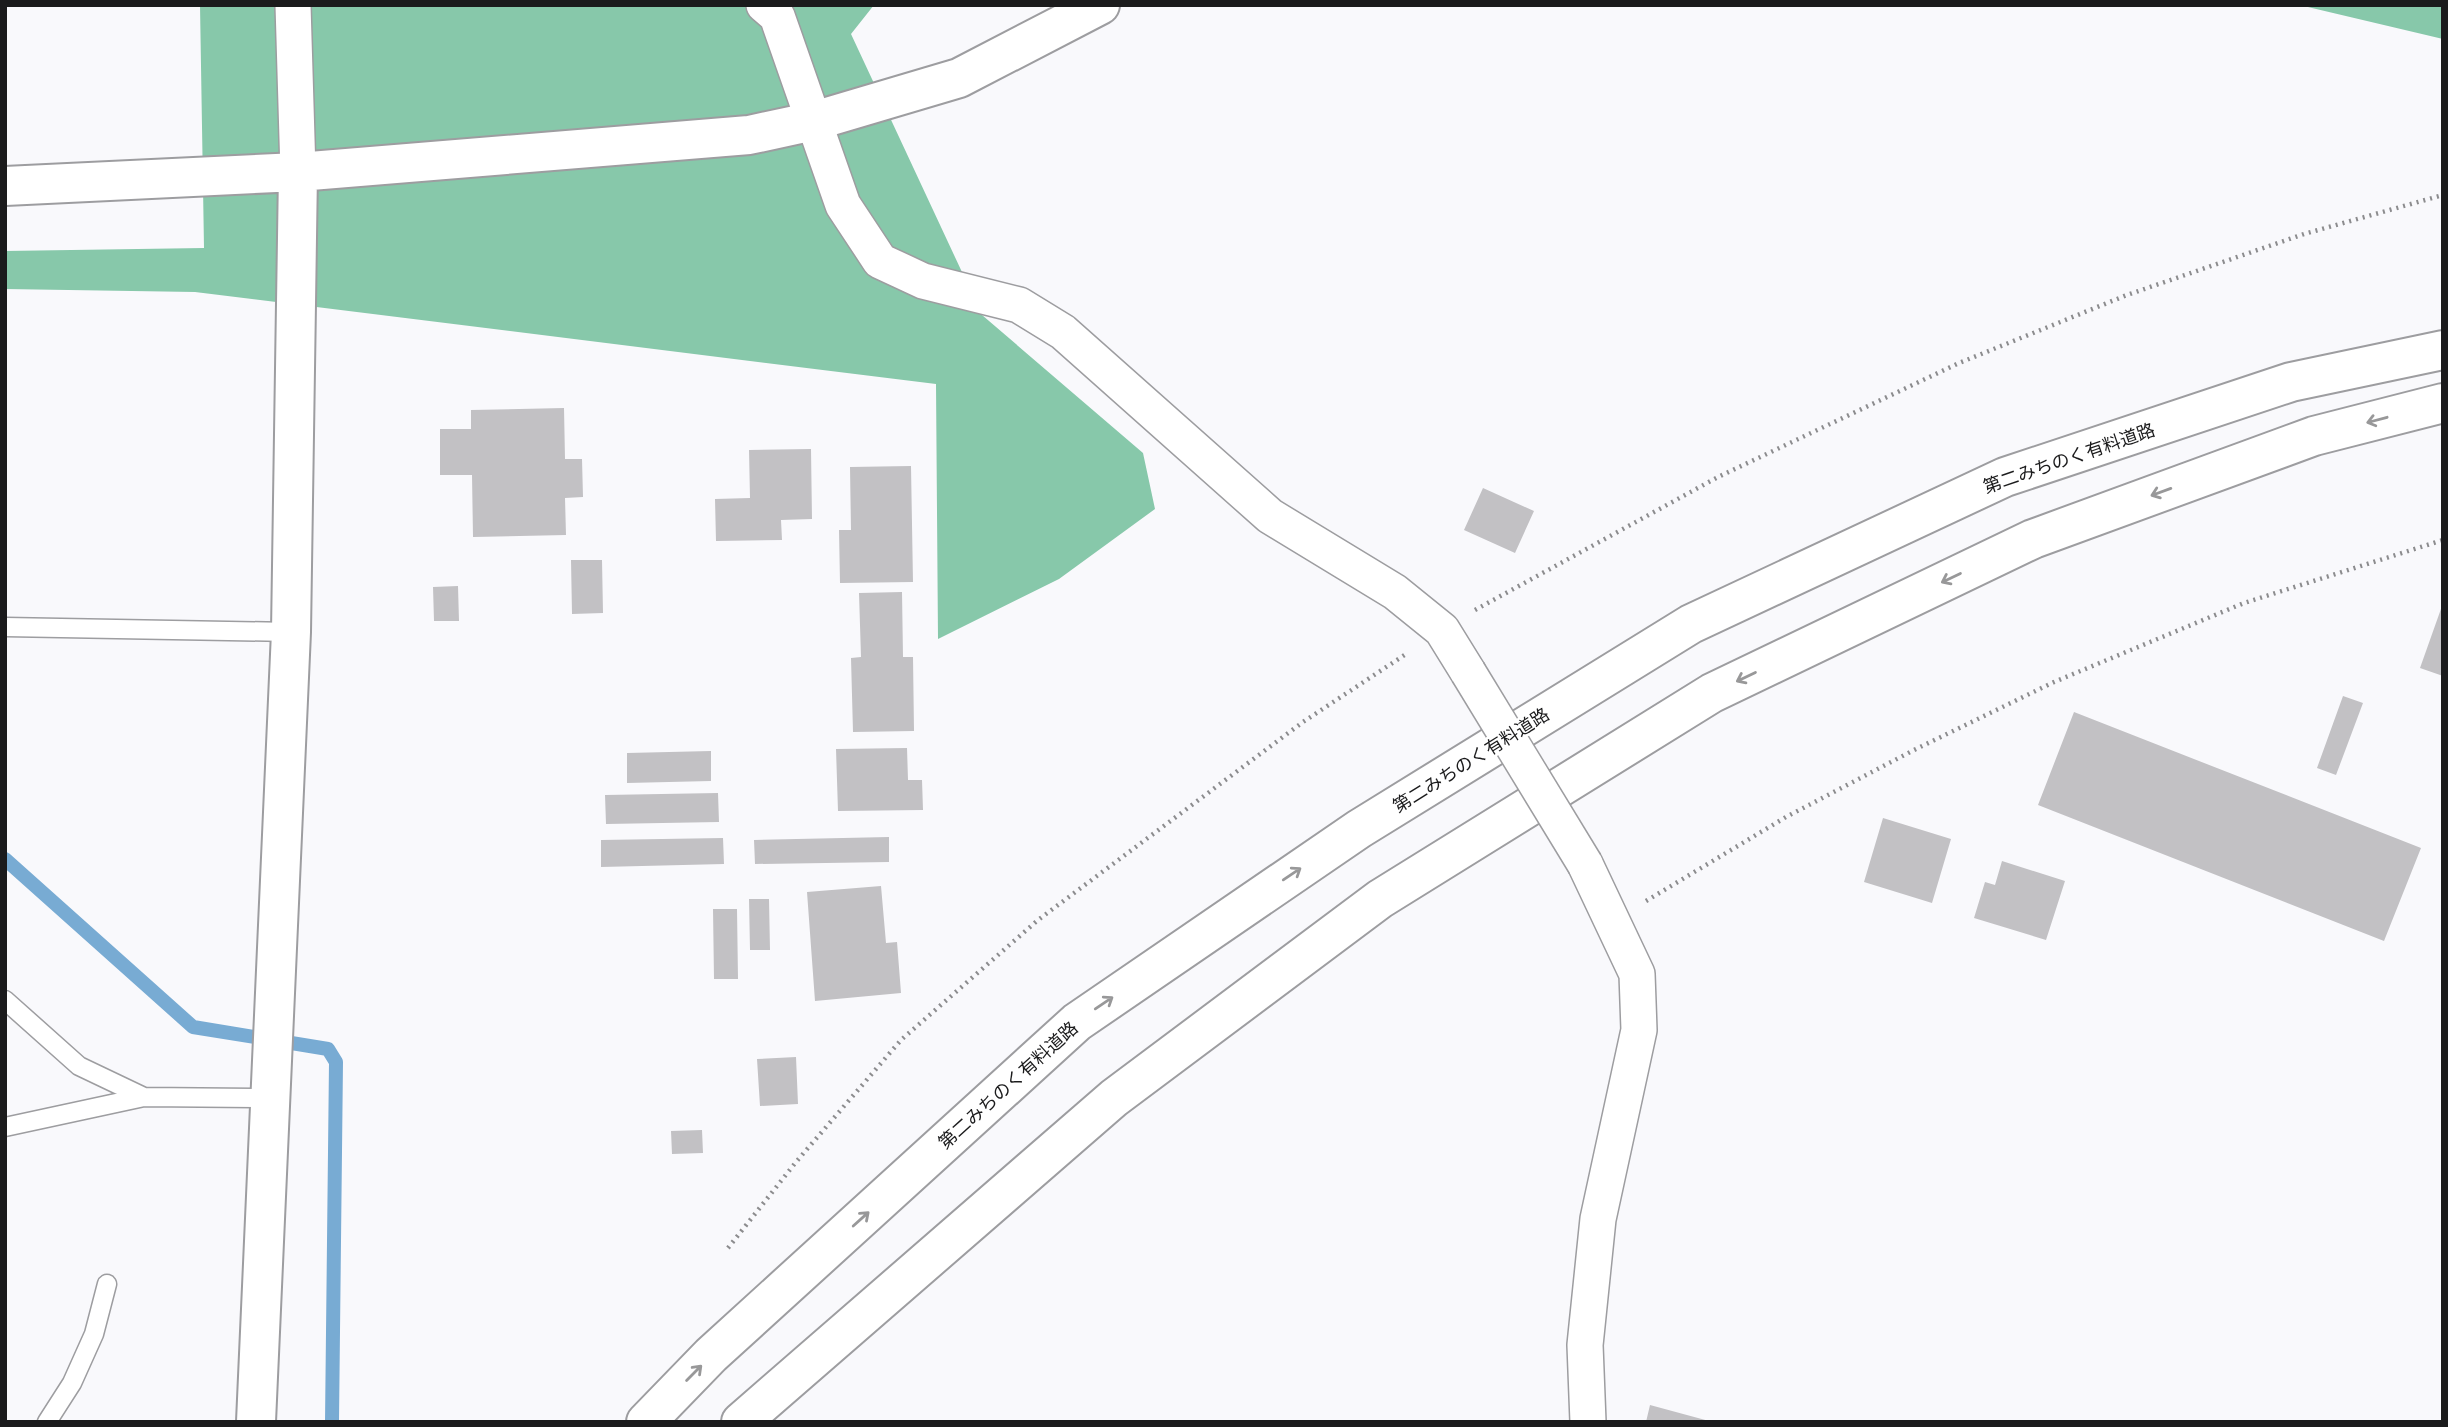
<svg xmlns="http://www.w3.org/2000/svg" width="2448" height="1427" viewBox="0 0 2448 1427" font-family="'DejaVu Sans','Noto Sans JP',sans-serif">
<rect width="100%" height="100%" fill="#f9f9fc"/>
<path fill="#87c8aa" d="M200,5H874L851,34L982,315L1143,453L1155,509L1059,579L938,639L936,384L195,292L5,289V251L204,248Z
M2300,5H2443V39L2312,8Z"/>
<g fill="none" stroke-linecap="round" stroke-linejoin="round">
<path stroke="#78abd3" stroke-width="14" d="M5,859L193,1027L328,1049L336,1062L332,1422"/>
</g>
<path fill="#c2c1c4" d="M564,408L565,459H582L583,497L565,498L566,535L473,537L472,475H440V429H471V410Z
M811,449L812,519L781,520L782,540L716,541L715,499L750,498L749,450Z
M911,466L913,582L840,583L839,530H851L850,467Z
M1483,488L1534,511L1515,553L1464,530Z
M571,560H602L603,613L572,614Z
M458,586L459,621H434L433,587Z
M902,592L903,657H913L914,731L853,732L851,658L861,657L859,593Z
M2442,606H2443V676L2420,668Z
M2343,696L2363,703L2336,775L2317,768Z
M2074,712L2421,848L2384,941L2038,805Z
M907,748L908,780H922L923,810L838,811L836,749Z
M711,751V781L627,783V753Z
M718,793L719,822L606,824L605,795Z
M1883,818L1951,839L1932,903L1864,882Z
M889,837V862L755,864L754,840Z
M723,838L724,864L601,867V840Z
M2002,861L2065,881L2046,940L1974,918L1985,882L1995,885Z
M881,886L886,943L897,942L901,993L815,1001L807,892Z
M749,899H769L770,950H750Z
M713,909H737L738,979H714Z
M796,1057L798,1104L760,1106L757,1059Z
M702,1130L703,1153L672,1154L671,1131Z
M1650,1405L1709,1421V1422H1646Z"/>
<g fill="none" stroke-linecap="round" stroke-linejoin="round">
<defs>
<path id="service" d="M5,627L291,632
M5,1000L79,1066L144,1097
M5,1127L144,1097L269,1098
M47,1422L72,1383L94,1334L107,1284"/>
<path id="minor" d="M293,5L298,172
M764,5L777,16L843,205L880,261L923,281L1019,305L1063,332L1270,516L1395,592L1442,630L1468,672
M1585,864L1637,974L1639,1030L1598,1219L1585,1345L1588,1422"/>
<path id="tertiary" d="M5,186L298,172L749,135L814,121L959,78L1100,5
M256,1422L291,632L298,172"/>
<path id="motorway" d="M646,1422L711,1355L1077,1022L1359,829L1691,624L2005,477L2291,382L2443,350
M741,1422L1114,1098L1380,899L1712,693L2033,539L2314,436L2443,403"/>
</defs>
<use href="#service" stroke="#9d9da0" stroke-width="21"/>
<use href="#minor" stroke="#9d9da0" stroke-width="38"/>
<use href="#tertiary" stroke="#9d9da0" stroke-width="42"/>
<use href="#motorway" stroke="#9d9da0" stroke-width="42"/>
<path stroke="#8c8c8e" stroke-width="4.5" stroke-dasharray="2 5" stroke-linecap="butt" d="M1475,610L1718,477L1959,363L2127,295L2304,234L2443,195
M1646,901L1786,817L1914,750L2054,682L2244,603L2443,540
M728,1248L796,1162L901,1040L1038,920L1303,722L1406,654"/>
<use href="#service" stroke="#fff" stroke-width="18"/>
<use href="#minor" stroke="#fff" stroke-width="35"/>
<use href="#tertiary" stroke="#fff" stroke-width="38"/>
<use href="#motorway" stroke="#fff" stroke-width="38"/>
<defs>
<path id="minor-bridge" d="M1468,672L1585,864"/>
</defs>
<use href="#minor-bridge" stroke="#9d9da0" stroke-width="38" stroke-linecap="butt"/>
<use href="#minor-bridge" stroke="#fff" stroke-width="35"/>
</g>
<defs><path id="oneway-shaft" d="M-6 0H5M1.5-3L5.5 0L1.5 3" fill="none" stroke-width="1.6" stroke-linecap="round" stroke-linejoin="round" transform="scale(1.75)"/></defs>
<g stroke="#989899">
<use href="#oneway-shaft" transform="translate(2377 420) rotate(165)"/>
<use href="#oneway-shaft" transform="translate(2161 492) rotate(160)"/>
<use href="#oneway-shaft" transform="translate(1951 578) rotate(154)"/>
<use href="#oneway-shaft" transform="translate(1746 677) rotate(154)"/>
<use href="#oneway-shaft" transform="translate(1292 874) rotate(-34)"/>
<use href="#oneway-shaft" transform="translate(1104 1003) rotate(-34)"/>
<use href="#oneway-shaft" transform="translate(861 1219) rotate(-42)"/>
<use href="#oneway-shaft" transform="translate(694 1373) rotate(-45)"/>
</g>
<g text-anchor="middle" dominant-baseline="central" stroke-width="5" stroke-linejoin="round" paint-order="stroke">
<g font-size="18" fill="#1b1b1c" stroke="#fff">
<text transform="translate(2069 458) rotate(-19)">第二みちのく有料道路</text>
<text transform="translate(1471 760) rotate(-32)">第二みちのく有料道路</text>
<text transform="translate(1008 1085) rotate(-42)">第二みちのく有料道路</text>
</g>
</g>
<rect width="2448" height="1427" fill="none" stroke="#1b1b1c" stroke-width="14"/>
</svg>
